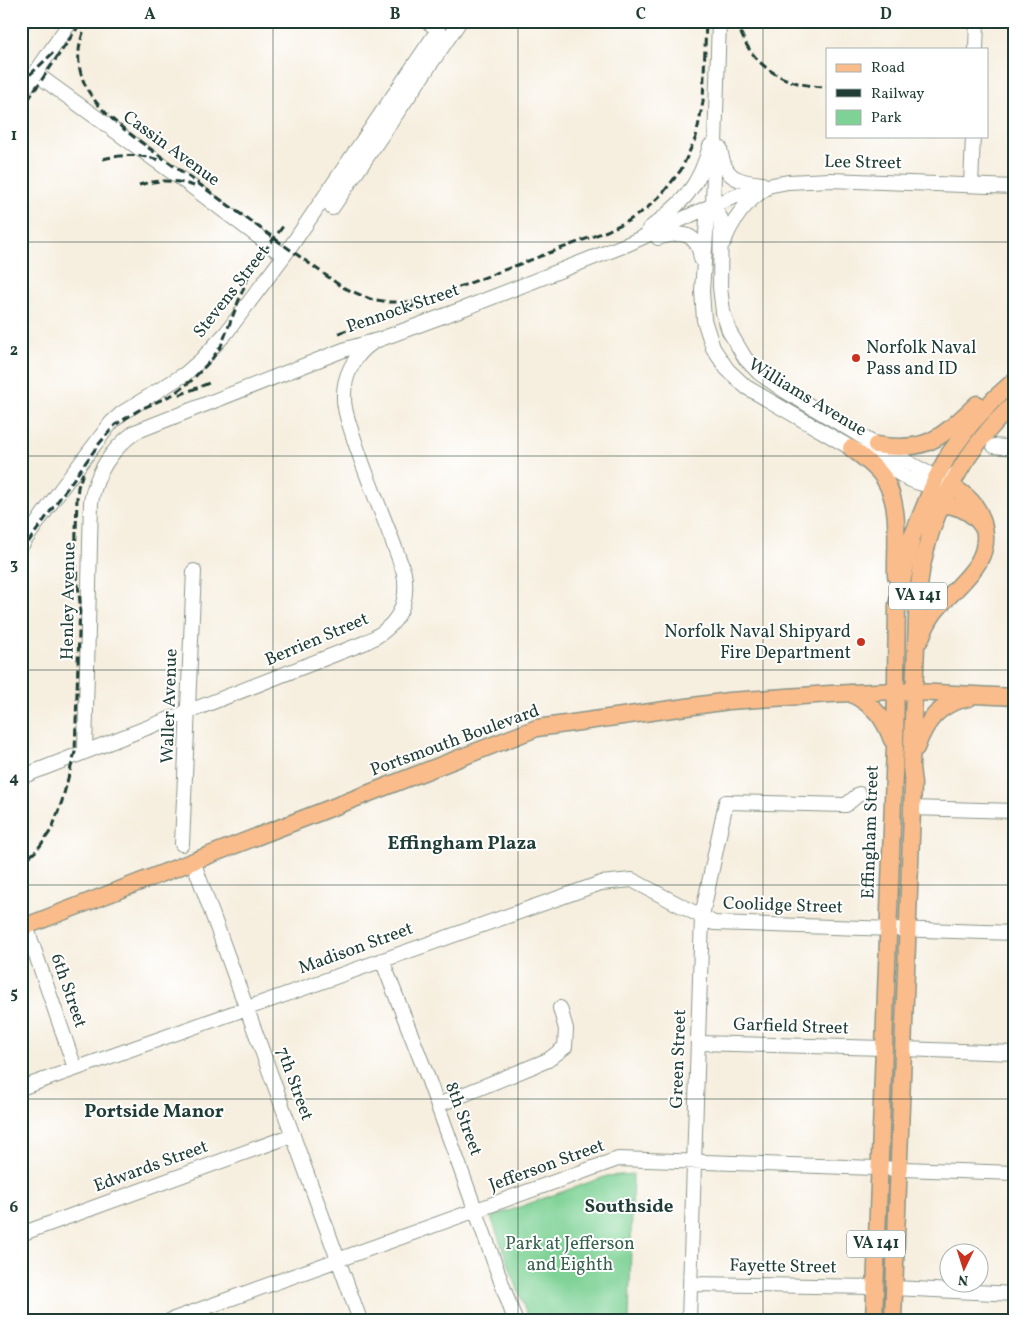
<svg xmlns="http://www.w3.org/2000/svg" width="1036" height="1341" viewBox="0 0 1036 1341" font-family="Vollkorn,serif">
<rect width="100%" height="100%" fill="#fff"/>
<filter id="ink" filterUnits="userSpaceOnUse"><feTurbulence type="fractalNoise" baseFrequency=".02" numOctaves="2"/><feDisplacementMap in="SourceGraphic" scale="10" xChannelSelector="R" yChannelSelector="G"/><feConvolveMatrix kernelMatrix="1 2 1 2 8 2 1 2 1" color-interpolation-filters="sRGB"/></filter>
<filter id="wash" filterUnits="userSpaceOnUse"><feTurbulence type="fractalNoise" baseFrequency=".0096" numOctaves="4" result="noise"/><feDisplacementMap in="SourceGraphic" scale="20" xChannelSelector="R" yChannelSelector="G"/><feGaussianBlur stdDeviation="1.12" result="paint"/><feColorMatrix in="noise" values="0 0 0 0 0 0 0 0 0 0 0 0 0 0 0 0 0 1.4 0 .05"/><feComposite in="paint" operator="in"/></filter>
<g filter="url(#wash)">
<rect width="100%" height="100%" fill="#f6eede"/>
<path fill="#7ed295" stroke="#4e8864" d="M633,1174L629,1320H529L491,1217L607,1176Z"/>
<path fill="#5bbdd9" stroke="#3d7d86" d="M21,21H34L21,38Z"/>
</g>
<g filter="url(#ink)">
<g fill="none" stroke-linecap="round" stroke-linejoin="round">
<defs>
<path id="minor" d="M719,21L713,205L707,219L702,291L704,320L713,348L727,369L746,387L851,448C858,451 866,454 873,457C892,468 916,490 940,484C947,482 953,476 959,471
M976,49L977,21
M35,73L187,183L284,256
M21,94L71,21
M720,148C724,177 734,181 762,184
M971,185L973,136
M713,205L721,219L720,287L723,312L729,331L745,358L759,373L785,391L876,445L944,482
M332,208L460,21
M649,229C682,203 699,188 710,146
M658,238C680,231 698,231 701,259
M724,242C731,222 746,201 765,189
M994,446L1015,448
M21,546L61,489L111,423L122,413L185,374L201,360L226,333L289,249L438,30L427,21
M85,752L91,502C96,473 112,449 135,432L346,349L378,340L465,308L628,244L713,205L757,188L788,182L830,180L1015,187
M21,777L364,643C395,629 410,607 404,573C389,528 369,485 354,439C350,426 344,412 344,399C343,377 354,355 372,343
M911,808L1015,811
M182,844L194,571
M193,861L360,1320
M26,926L75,1068
M382,960L426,1073L515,1320
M698,1043L884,1048
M903,1049L1015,1053
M21,1088L601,883L632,880L714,923L1015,933
M438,1105L548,1060L565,1047L566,1029L560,1008
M21,1234L293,1135
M690,1284L874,1287
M894,1288L1015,1294
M171,1320L618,1159L1015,1173
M689,1320L702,916L726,802L846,805L859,794"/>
<path id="major" d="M876,445C928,453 940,438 977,404
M851,448C862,457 875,465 883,477C902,505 895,544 896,576
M934,505C952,502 972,511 982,526
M920,640C924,630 928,621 934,613C956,584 995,564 983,523C978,505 967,495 951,486
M850,693C874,706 883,715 892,740
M916,748C926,721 939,703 969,698
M21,928L537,728L729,701L830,694L896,691L1015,697
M874,1320L895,746L897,605L912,537L936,478L949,454L971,424L995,398L1015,380
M893,1320L913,784L911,767C913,727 914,686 916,646C917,619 917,592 922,566C934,505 969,444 1015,403"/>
</defs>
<use href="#minor" stroke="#8a9689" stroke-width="16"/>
<use href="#major" stroke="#8a9689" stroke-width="19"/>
<use href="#minor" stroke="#fff" stroke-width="14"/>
<use href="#major" stroke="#f9bc8a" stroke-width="16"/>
<path stroke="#1f3d34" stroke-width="3" stroke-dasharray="8 4" stroke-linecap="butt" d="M88,21C59,80 103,114 146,146L342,287L370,299L390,302H411L430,298L607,231L628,221L646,209L662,194L681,170L696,137L703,102L706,21
M737,21C749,66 783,86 827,87
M21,83L55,51
M21,110L82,21
M103,159C124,154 141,154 162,161
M139,185C159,179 178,180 197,187
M339,333L416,305
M179,395L209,383
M21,552L99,444L115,425L139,410L172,395L191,381L212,359L221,346L251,269L284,225
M75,564L77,498L78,487L84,470
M21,864L37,850L52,829L62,801L75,752L80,602L75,559"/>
</g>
</g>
<path fill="none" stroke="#1f3d34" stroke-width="1" stroke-opacity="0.55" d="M273,21V1320M518,21V1320M763,21V1320M21,242H1015M21,456H1015M21,670H1015M21,885H1015M21,1099H1015"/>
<g fill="#c8321e" stroke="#fff" stroke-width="2">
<circle cx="856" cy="358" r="5"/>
<circle cx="861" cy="642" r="5"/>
</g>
<g text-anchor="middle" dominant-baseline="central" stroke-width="4" stroke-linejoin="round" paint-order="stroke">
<g fill="#fff" stroke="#627771" stroke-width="1">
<rect x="889" y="582.5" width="58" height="27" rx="4"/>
<rect x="847" y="1230.5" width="58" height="27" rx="4"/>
</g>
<g font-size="16" font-weight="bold" fill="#1f3d34">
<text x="918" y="596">VA 141</text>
<text x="876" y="1244">VA 141</text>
</g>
<g font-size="18" fill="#1f3d34" stroke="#fff">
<text transform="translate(171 149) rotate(36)">Cassin Avenue</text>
<text transform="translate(863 163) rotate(1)">Lee Street</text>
<text transform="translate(232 292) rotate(-52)">Stevens Street</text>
<text transform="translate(403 309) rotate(-19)">Pennock Street</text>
<text transform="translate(807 398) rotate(31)">Williams Avenue</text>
<text transform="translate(69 601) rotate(-89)">Henley Avenue</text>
<text transform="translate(317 640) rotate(-23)">Berrien Street</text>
<text transform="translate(170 706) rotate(-88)">Waller Avenue</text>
<text transform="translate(455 741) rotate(-20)">Portsmouth Boulevard</text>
<text transform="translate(871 832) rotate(-88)">Effingham Street</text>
<text transform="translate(783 906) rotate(2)">Coolidge Street</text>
<text transform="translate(356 949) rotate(-20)">Madison Street</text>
<text transform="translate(68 991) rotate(71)">6th Street</text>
<text transform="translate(791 1027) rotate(2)">Garfield Street</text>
<text transform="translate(679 1059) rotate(-88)">Green Street</text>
<text transform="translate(294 1084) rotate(70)">7th Street</text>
<text transform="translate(463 1119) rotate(70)">8th Street</text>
<text transform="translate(547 1166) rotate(-20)">Jefferson Street</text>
<text transform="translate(151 1167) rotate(-20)">Edwards Street</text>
<text transform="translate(783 1267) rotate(1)">Fayette Street</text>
</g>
<g font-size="18" fill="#1f3d34" stroke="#fff" text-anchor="start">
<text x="866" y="348">Norfolk Naval<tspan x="866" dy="21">Pass and ID</tspan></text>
<text x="851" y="632" text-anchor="end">Norfolk Naval Shipyard<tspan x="851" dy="21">Fire Department</tspan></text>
</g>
<g font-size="18" fill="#37624c" stroke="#fff">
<text x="570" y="1244">Park at Jefferson<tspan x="570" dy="21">and Eighth</tspan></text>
</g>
<g font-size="19" font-weight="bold" fill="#1f3d34" stroke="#fff">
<text x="462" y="844">Effingham Plaza</text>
<text x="154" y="1112">Portside Manor</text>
<text x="629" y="1207">Southside</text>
</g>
</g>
<rect width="1036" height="1341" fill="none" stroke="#fff" stroke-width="55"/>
<rect x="826" y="48" width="162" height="90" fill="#ffffff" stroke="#a5b1ae"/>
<rect x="836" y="64" width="25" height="8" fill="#f9bc8a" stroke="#a5b1ae"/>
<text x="871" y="72" font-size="15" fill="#1f3d34">Road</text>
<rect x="836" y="89" width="25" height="8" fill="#1f3d34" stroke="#a5b1ae"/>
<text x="871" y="98" font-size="15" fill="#1f3d34">Railway</text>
<rect x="836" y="110" width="25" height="15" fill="#7ed295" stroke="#a5b1ae"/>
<text x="871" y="122" font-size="15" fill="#1f3d34">Park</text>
<g transform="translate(964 1268) rotate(184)"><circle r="24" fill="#ffffff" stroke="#a5b1ae"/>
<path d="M0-4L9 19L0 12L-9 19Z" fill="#c8321e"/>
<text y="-8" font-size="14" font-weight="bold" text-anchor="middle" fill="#1f3d34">N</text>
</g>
<rect x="28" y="28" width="980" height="1286" fill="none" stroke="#1f3d34" stroke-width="2"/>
<g font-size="16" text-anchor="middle" font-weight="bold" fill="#1f3d34">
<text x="150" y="19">A</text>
<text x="395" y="19">B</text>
<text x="641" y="19">C</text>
<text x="886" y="19">D</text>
<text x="14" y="140">1</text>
<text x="14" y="355">2</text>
<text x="14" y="569">3</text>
<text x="14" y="783">4</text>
<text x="14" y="998">5</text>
<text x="14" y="1212">6</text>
</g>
</svg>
